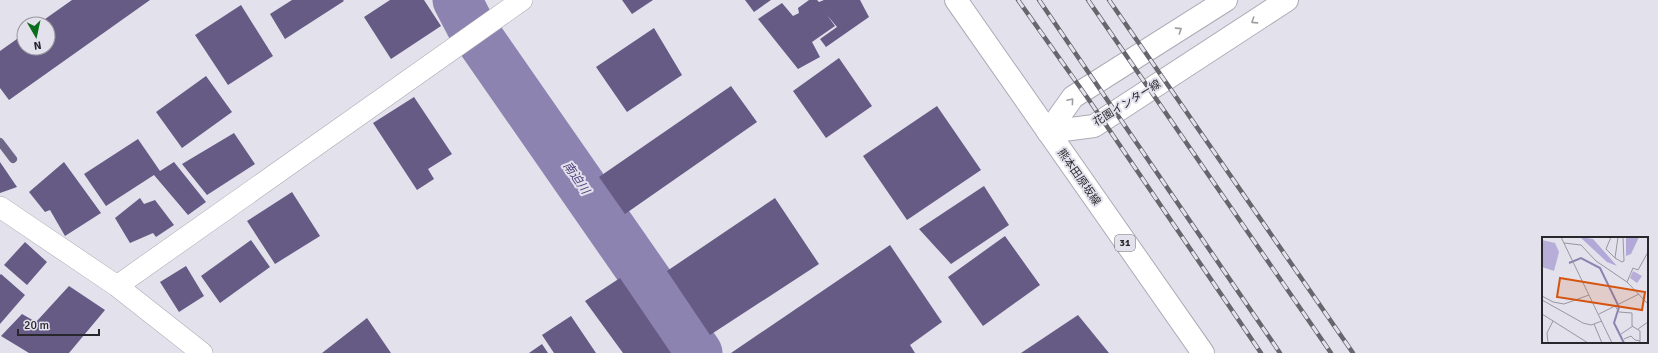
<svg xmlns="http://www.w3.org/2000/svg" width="1658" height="353" viewBox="0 0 1658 353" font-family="Signika,'Noto Sans JP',sans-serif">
<rect width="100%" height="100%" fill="#e3e1ec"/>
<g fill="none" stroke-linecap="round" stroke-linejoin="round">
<path stroke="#6f6788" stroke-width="8" d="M0,142L13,159"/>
<path stroke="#8d83b0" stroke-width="49" d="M457,0L470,25L486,48L698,353"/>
</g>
<path fill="#655b85" d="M72,0H150L9,100L0,88V51L24,34V48H48V24H38Z
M292,0H343L344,1L285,39L270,14Z
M390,0H424L441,26L391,59L364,17Z
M622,0H653L632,14Z
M745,0H771L754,12Z
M809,0H817L819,2L824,0H860L869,17L826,47L820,39L837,27L827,15L835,26L812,42L820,57L798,69L758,19L782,3L793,16L799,13L798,8Z
M241,5L273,56L228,85L195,35Z
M654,28L682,75L627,112L596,67Z
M839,58L872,106L826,138L793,91Z
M206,76L232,112L182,148L156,112Z
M731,86L757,122L625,214L599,177Z
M414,97L452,154L428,169L434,179L417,190L373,123Z
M937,106L981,170L907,220L863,156Z
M234,133L255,164L207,195L182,164Z
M138,139L160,171L174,162L206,202L188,215L154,175L106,206L84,174Z
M0,162L17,187L0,193Z
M64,162L101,213L65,236L50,210L45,212L29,192Z
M984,186L1009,225L951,264L919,229Z
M292,192L320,236L275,264L247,221Z
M140,198L144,204L155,200L174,225L156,237L153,233L130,243L115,218Z
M775,198L819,264L710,335L667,271Z
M1005,236L1040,285L983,326L948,277Z
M251,240L270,267L220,303L201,276Z
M25,242L47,262L27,285L4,265Z
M890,245L942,322L910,345L915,353H731Z
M186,266L204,296L179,312L160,282Z
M1,274L25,295L0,324V275Z
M620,278L671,353H623L585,301Z
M69,286L105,310L69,353H29L1,336L22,314L36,322Z
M1078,315L1109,353H1021Z
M571,316L596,353H554L542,335Z
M367,318L391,353H322Z
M542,344L548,353H529Z"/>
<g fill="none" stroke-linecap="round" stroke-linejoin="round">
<defs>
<path id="minor" d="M0,207L117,286L202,353
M117,286L522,0"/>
<path id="secondary" d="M1048,132L1094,126L1287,0
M1048,132L1073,97L1226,0"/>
<path id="primary" d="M956,0L1203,353"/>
</defs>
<use href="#minor" stroke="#adabb6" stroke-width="22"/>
<use href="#secondary" stroke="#adabb6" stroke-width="24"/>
<use href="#primary" stroke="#adabb6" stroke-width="24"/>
<use href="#minor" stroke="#fff" stroke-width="21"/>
<use href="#secondary" stroke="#fff" stroke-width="22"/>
<use href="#primary" stroke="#fff" stroke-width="22"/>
<defs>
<path id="rail" d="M1018,0L1089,100L1261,353
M1039,0L1280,353
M1088,0L1331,353
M1109,0L1353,353"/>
</defs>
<use href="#rail" stroke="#67666c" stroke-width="4.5"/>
<use href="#rail" stroke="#e3e1ec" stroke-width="3" stroke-dasharray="9" stroke-linecap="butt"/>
</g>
<defs><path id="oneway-chevron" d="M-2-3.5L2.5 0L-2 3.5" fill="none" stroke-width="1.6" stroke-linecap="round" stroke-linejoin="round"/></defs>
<g stroke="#9e9ea0">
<use href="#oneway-chevron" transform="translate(1254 21) rotate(147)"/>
<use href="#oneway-chevron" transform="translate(1179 30) rotate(-33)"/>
<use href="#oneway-chevron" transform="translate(1071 101) rotate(-50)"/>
</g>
<g text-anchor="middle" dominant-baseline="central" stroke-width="4" stroke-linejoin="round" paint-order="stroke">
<rect fill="#e3e1ec" stroke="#605f65" stroke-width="1" x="1115" y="235" width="20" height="16" rx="3"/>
<g font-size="10" font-weight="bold" fill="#28272b">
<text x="1125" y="243">31</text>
</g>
<g font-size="11" fill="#28272b" stroke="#e3e1ec">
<text transform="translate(1127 103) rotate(-32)">花園インター線</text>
<text transform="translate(1079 177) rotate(55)">熊本田原坂線</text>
</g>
<g font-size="12" font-style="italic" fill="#4f3e79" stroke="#e3e1ec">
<text transform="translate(576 178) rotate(55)">南迫川</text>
</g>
</g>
<g transform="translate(1542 237)">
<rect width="106" height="106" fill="#e3e1ec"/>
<path d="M0,3L13,6L17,15L12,34L0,30ZM91,34L100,39L95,46L88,41Z" fill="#b6add8"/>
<path d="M38,0L51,2L75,29L65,25ZM84,0H97L89,17L84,19Z" fill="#b3a9d8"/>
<path fill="none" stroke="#8d83b0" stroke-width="2" d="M27,26L39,21L58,31L77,70L72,86L82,106"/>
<path fill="none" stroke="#98979f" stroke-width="1" d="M19,0L70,106M69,0L64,12L73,21L76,0M22,6L39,8L54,24L85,45L106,67M73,21L80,25L82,24L81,0M85,45L91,31L96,33L106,15M0,59L11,65L22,67L47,58M0,63L41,86L49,88L60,84M73,69L77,75L90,76V89L98,94V106M0,77L46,106M57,77L97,57M52,87L60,106M96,92L106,85M79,97L91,89M82,102L89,99L93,103L98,104M6,106L5,96L11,84"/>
<path fill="#d5540f" fill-opacity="0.15" stroke="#d5540f" stroke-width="2" d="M18,41L103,55L100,73L15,60Z"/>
<rect width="106" height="106" fill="none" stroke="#28272b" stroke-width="2"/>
</g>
<g transform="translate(36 36) rotate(171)"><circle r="19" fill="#e3e1ec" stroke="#98979f"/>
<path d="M0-3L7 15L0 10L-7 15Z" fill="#0a6d1b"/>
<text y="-6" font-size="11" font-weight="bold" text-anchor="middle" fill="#28272b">N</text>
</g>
<path d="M18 329v6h81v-6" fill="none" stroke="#28272b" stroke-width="2"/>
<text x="24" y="329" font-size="12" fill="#28272b" stroke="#e3e1ec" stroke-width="3" paint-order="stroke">20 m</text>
</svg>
